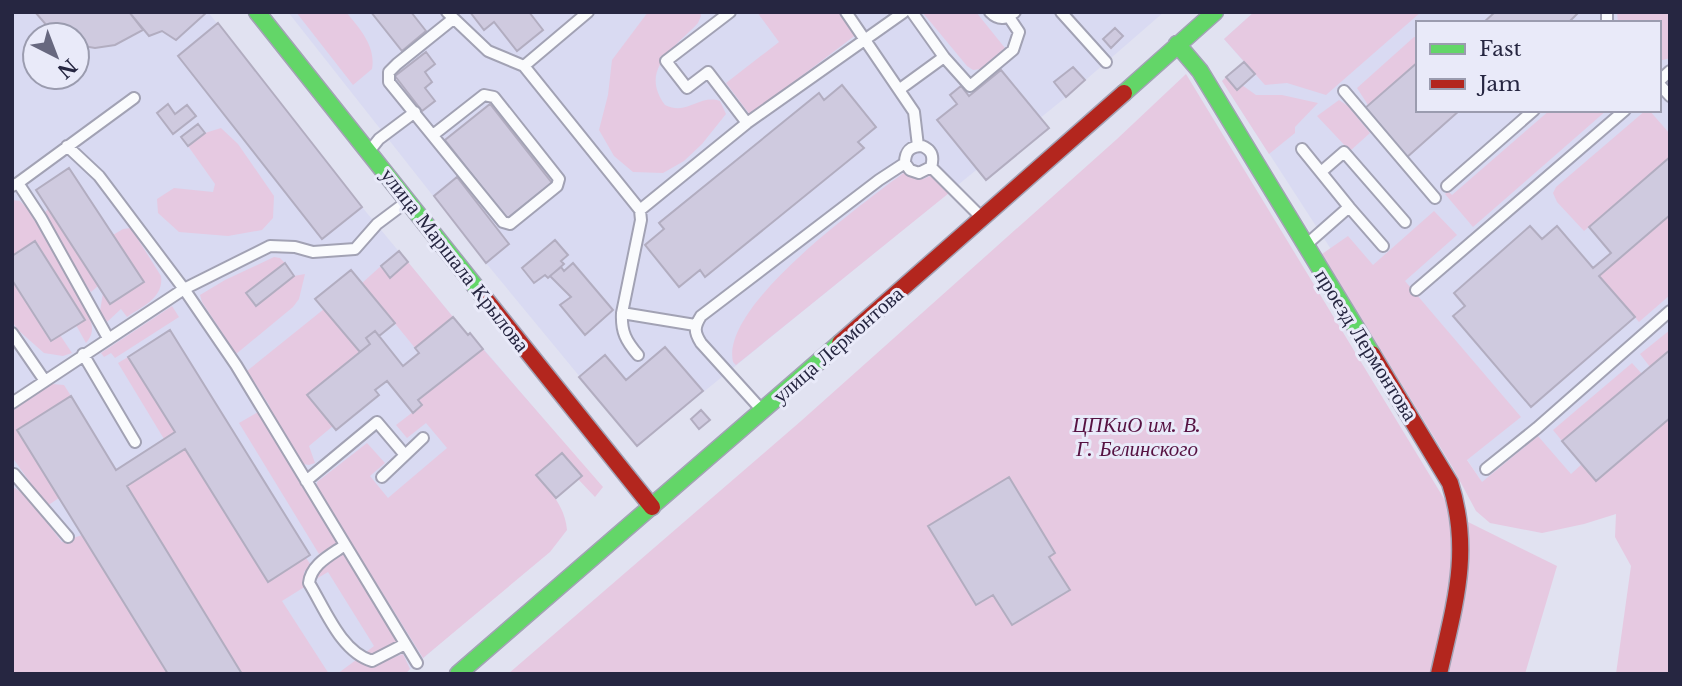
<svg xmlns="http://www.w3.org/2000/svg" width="1682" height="686" viewBox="0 0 1682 686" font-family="'Libre Baskerville',serif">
<rect width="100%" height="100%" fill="#e1e2f1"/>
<path fill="#d9daf2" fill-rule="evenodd" d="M12,12H208L362,207L468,335L470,333L541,416L472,616L405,674H12ZM35,35H77V77H35Z
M288,12H1164L1066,97L637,446L486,263Z
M1254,12H1670V453L1496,504L1222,81L1244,62L1224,39ZM1418,23H1659V110H1418Z"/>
<path fill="#e6c9e1" d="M296,12H346C360,29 376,46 372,69L353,85Z
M648,12H700L701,16L698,23C676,47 638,69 665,105C688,116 699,94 720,101L726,114L702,144L684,161L663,173L633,172L614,156L599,130L608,95L612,60Z
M757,12H840L857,34L750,115L726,83L779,42Z
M976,12L1005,48L980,69L973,70L967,66L923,13Z
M1254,12H1421L1326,95L1287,83L1265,85L1224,39Z
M1617,12H1670V58L1659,61V23H1618Z
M1414,37H1418V62L1368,105L1357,88Z
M1186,74L1454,515L1557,566L1525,674H508L801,421L1117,139Z
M1226,77L1237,89L1242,85L1256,95H1282L1318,103L1295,127V133L1269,154L1222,81Z
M1339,100L1348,106L1370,133L1350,151L1317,116Z
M1550,110H1607L1473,227L1445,194L1448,191L1452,195Z
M1646,110H1649L1670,134V157L1584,231L1557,202L1553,193L1556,187Z
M221,128L238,144L274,196L273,218L262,230L228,236L179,232L158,213L157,199L174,188L213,192L215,184L188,146L205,133Z
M906,171L923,179L932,175L949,193L736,365L733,362C720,305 864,203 906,171Z
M12,200L20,201L28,209L89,315C93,327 94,333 86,343L76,325L85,319L36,241L12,256Z
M48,209L98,286L91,292L80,277L45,212Z
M1434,211L1457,235L1405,281L1521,417L1467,460L1482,482L1538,436L1571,474L1582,464L1670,418V674H1616L1631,566L1615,537L1616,514L1584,524L1542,533L1490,523L1476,511L1453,468L1322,254L1348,236L1373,265Z
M1670,215V295L1639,322L1599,276Z
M131,228L161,276C164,298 143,306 127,317L121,309L107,322L100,311L103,293L111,304L144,282L113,235L123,229Z
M274,257L280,258L285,263L246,293L255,306L294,276L305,274L299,299L293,307L236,354L202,302L200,295L225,280Z
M408,262L453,317L415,348L362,283L381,266L390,277Z
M12,280L50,341L60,335L72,353L63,356L44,353L18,330L12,321Z
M172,306L179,317L115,358L111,353L104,357L101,353Z
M324,309L359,352L307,394L333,426L309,446L315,463L309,465L303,464L295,453L271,418L269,405L247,371Z
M1670,330V350L1650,367L1640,354Z
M483,349L603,487L595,497L578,479L581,476L562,453L537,475C551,492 565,507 567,530L550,552L423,658L317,488V482L367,443L385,463L370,476L388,498L447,448L426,423L407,438L396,425L422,405L418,400Z
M128,357L175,432L164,439L118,363Z
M1632,363L1642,374L1562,441L1553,430Z
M52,384L64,385L71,396L17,430L59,498L47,506L12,457V411Z
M258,412L338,542L319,554L239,423Z
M185,449L268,581L306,558L311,565L304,572L306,586L282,601L329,674H242L127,486Z
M15,488L26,496L62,542L82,535L167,674H12V489Z
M344,550L399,642L375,655L365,653L374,646L328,572L316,579L321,566Z
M403,654L410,669L405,674H337L356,660L376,664Z"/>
<path fill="#cfcadf" stroke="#b2adc0" stroke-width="2" d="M35,12H129L143,30L115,45L95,48L77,45V35H55Z
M129,12H207L176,40L162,31L149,36Z
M371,12H411L426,31L402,51Z
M470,12H529L543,30L517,51L494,22L484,30Z
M1495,12H1579L1568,23H1483Z
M218,23L362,207L322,239L178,56Z
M1115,28L1123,36L1111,48L1103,39Z
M426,52L435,64L425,72L432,82L425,88L435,101L422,111L395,76Z
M1244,62L1255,74L1237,90L1226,77Z
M1418,62V110H1460L1406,158L1364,109Z
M1073,67L1085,80L1066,97L1054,82Z
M1001,70L1049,128L986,180L937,120L957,104L950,95L961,86L969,96Z
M842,85L876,127L858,142L864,148L705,277L700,270L679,287L645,245L664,229L659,223L819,93L824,100Z
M168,104L175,114L187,105L196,116L173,134L157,113Z
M490,104L552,183L507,219L445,140Z
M198,124L205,133L188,146L181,137Z
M1670,157V215L1599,276L1635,317L1531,407L1453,316L1465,306L1454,293L1530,226L1542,239L1557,226L1593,268L1611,253L1589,227Z
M69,168L144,282L110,304L36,190Z
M457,177L509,244L486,263L434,196Z
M555,240L568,255L561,261L564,264L548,278L545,275L534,283L522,268Z
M35,241L85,320L51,341L12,280V256Z
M399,251L408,262L390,278L381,266Z
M285,263L294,276L256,306L246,293Z
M573,263L613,310L585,335L560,305L571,297L550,276L561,267L564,271Z
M351,270L395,323L379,336L375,331L366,338L370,344L360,352L315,299Z
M453,317L468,335L470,333L483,349L418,400L422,405L413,413L387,381L375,390L379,395L336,430L307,395L370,344L366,338L375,331L403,366L419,353L415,348Z
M170,330L310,555L268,582L185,449L127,486L242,674H168L17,430L71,396L116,470L175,432L128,357Z
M665,347L703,391L637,446L579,377L605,355L626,380Z
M1670,350V418L1596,481L1562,441Z
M701,410L710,420L699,429L691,419Z
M562,453L582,476L556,498L536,475Z
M1009,477L1055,553L1049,557L1070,590L1012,625L993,595L976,605L928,526Z"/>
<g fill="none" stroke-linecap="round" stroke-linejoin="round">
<defs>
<path id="lane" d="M447,12L488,51L524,66L640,210L641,220L622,313C621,332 626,341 638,355
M730,12L666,61L687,88L708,72L747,123
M846,12L914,112L918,146
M990,12C999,21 1006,19 1015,12
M1061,12L1106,62
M1607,12V23
M944,57L970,86L1013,50L1019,32L1009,17
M524,66L588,12
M1659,81L1670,71
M1659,84L1670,96
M900,89L944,57L912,12
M1344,91L1435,198
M433,135L484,95L494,97L559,179L557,186L510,224L503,222L389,82V72L397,64L453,19
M67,146L99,176L184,289L236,365L417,663
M371,149L379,139L415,112
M1302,149L1349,207L1307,244
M931,167L981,217
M1321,172L1344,152L1405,222
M18,183L134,98
M12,186L18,183L41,218L108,338
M1447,186L1534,110
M1349,207L1383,246
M640,210L747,123L904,12
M1416,290L1625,110
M622,313L695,325
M12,333L45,381
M83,354L135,442
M12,403L184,289L270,246L295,247L313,252L355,249L377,224L405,203
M759,407L701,343C694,332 694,327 701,316L879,180L905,163C905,151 911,146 922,146C932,150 934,157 931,167L919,173L910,170L905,163
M1486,469L1537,428L1670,311
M14,474L68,537
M382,477L423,438
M306,481L377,422L405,455
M345,545C331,555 311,564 309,583C325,609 341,652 372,661L405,644"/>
<path id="fast" d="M257,12L483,296
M1177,44L1200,71L1372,354
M1124,93L1215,12
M458,674L840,343"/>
<path id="jam" d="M483,296L652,507
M840,343L1124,93
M1372,354L1450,483C1472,552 1454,606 1439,674"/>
</defs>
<use href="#lane" stroke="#a2a2b4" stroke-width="14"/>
<use href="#fast" stroke="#a2a2b4" stroke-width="19"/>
<use href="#jam" stroke="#a2a2b4" stroke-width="19"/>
<use href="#lane" stroke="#fafbfd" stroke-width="10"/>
<use href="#fast" stroke="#63d668" stroke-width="16"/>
<use href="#jam" stroke="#b3261e" stroke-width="16"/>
</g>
<g text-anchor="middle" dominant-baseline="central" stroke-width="6" stroke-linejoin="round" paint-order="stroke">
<g font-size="21" fill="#262641" stroke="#e9eaf9">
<text transform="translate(455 260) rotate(52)">улица Маршала Крылова</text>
<text transform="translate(838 345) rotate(-41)">улица Лермонтова</text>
<text transform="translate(1366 345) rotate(58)">проезд Лермонтова</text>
</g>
<g font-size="21" font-style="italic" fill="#561242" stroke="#e9eaf9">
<text x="1137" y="425">ЦПКиО им. В.<tspan x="1137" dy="24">Г. Белинского</tspan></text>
</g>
</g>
<rect width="1682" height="686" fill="none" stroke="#262641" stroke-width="28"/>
<rect x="1416" y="21" width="245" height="91" fill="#e9eaf9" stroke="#9b9caf" stroke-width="2"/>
<rect x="1430" y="44" width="35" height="10" fill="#63d668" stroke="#9b9caf" stroke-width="2"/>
<text x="1479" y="56" font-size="21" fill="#262641">Fast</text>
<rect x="1430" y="79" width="35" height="10" fill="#b3261e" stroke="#9b9caf" stroke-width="2"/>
<text x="1479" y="91" font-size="21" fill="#262641">Jam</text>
<g transform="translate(56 56) rotate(138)"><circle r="33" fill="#e9eaf9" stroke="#9b9caf" stroke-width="2"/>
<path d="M0-5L12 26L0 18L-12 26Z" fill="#67687f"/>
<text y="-10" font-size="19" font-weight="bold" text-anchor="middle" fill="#262641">N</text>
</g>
</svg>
